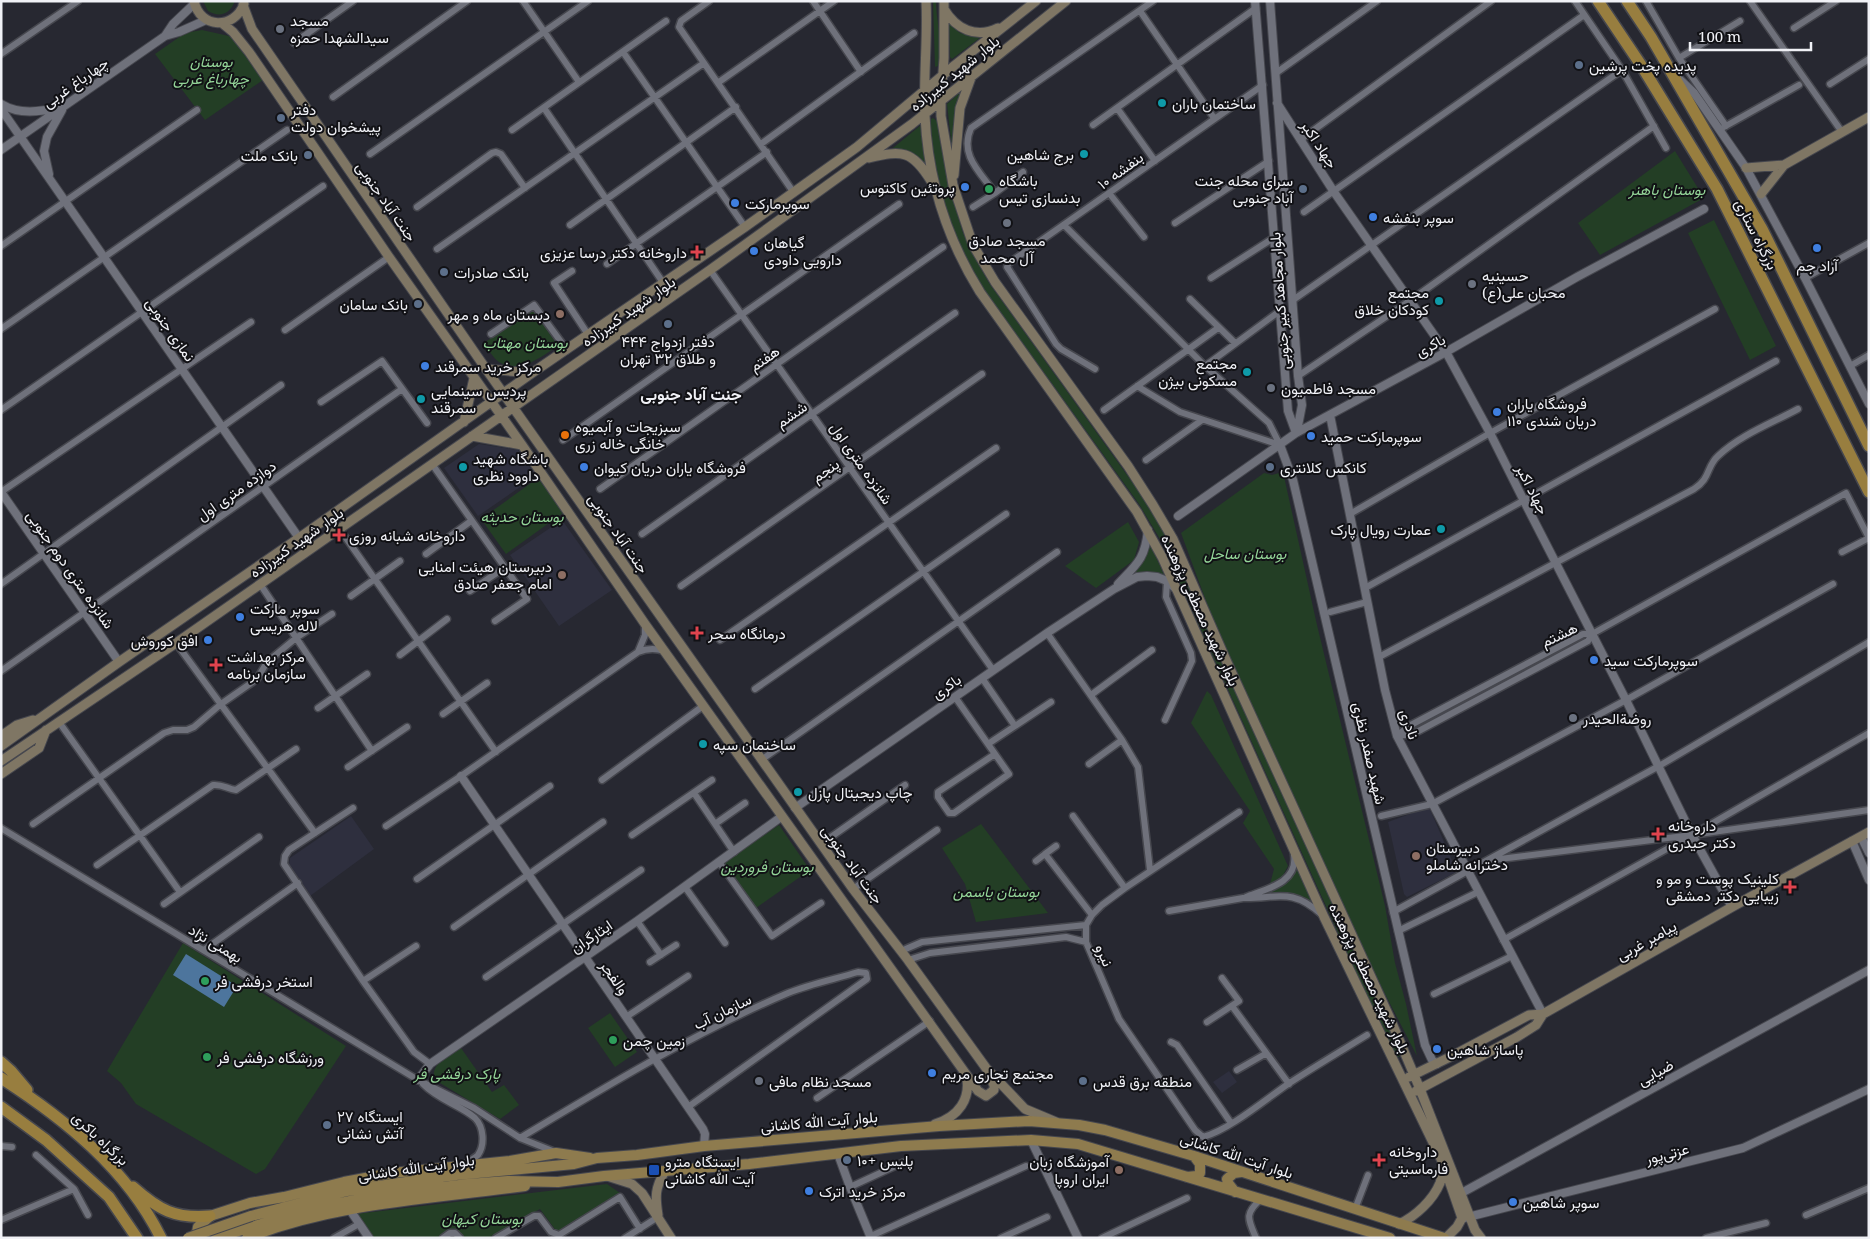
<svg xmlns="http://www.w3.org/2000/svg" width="1870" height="1239" viewBox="0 0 1870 1239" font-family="'Noto Serif',Vazirmatn,serif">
<rect width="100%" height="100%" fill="#272831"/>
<path fill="#2e2f3e" d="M479,444L518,450L536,476L478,516L444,468Z
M562,520L612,590L559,626L510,555Z
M1429,807L1457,872L1407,897L1404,894L1388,822Z
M351,816L374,849L310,896L289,864L290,858Z
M1229,1071L1237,1082L1222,1093L1213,1082Z"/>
<path fill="#233e25" d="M203,1H235C230,14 220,18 208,11Z
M933,1H936C936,22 944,45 938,66L935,67Z
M949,23L960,33L981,37L952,59L950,57Z
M202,30L229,36L234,41L263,80L205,120L155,54L185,33Z
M965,88L954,166L947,104Z
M933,118L937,121L942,152L951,168L950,189L963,233L970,249L989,283L1140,493L1166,535L1392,1034L1400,1054L1399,1057H1396L1378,1021L1160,539L1139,504L980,284C953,234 930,177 931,119Z
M921,125L929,174L924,166L888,152Z
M1675,151L1704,198L1600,255L1578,223Z
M1714,220L1776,346L1750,360L1688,233Z
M533,310L558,346C540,357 520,375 499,362C493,358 488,349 484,343Z
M1283,472L1317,625L1385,906L1395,963L1406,1004L1417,1056L1365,955L1229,655L1209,609L1181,533L1264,473L1272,475Z
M538,478L563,513L506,554L481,519Z
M1128,522L1139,542L1134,560L1096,588L1065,566Z
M1149,542L1166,579L1160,575L1121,583C1135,571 1147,562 1149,542Z
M1207,691L1211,695L1288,866L1281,879L1270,884L1274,869L1243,823L1250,811L1191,723Z
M981,824L1048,913L976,922L965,884L942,848Z
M779,825L810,870L756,908L724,863Z
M1297,869L1314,905L1303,899L1255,896C1276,890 1285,888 1297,869Z
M183,943L346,1046L265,1169L256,1174L136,1104L121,1083L107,1071Z
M610,1013L637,1052L615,1067L588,1028Z
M461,1048L492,1092L504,1085L519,1105L500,1119L435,1080C429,1064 449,1056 461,1048Z
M607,1184L620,1193L557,1232L540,1209L488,1238H462L454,1228L439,1238H372L356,1214Z"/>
<path fill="#4d759d" d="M186,954L237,986L224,1007L173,975Z"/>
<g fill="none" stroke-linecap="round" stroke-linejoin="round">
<defs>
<path id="minor" d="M523,1L579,82
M709,1L681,21L679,27L794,193
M813,1L861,72
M1575,1L1622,70L1666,148
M1646,1L1679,58L1726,126
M1750,1L1842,132
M1140,11L1214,118
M1794,28L1836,1
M294,43L353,1
M623,52L745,227
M1,54L78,1
M1679,58L1740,21
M1276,73L1377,1
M719,82L834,1
M1830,84L1869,59
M333,97L467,1
M544,108L664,284
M1117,108L1155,161
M1093,125L1256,8
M1724,127L1799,85
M512,130L666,21
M1300,140L1491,1
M761,144L914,33
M370,154L588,1
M1023,172L995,193C980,172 959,155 971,128L1153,1
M1109,193L1144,237
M417,207L492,153L496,152L501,154L525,188
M973,207L995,193
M1304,212L1584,15
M1175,223L1269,161
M570,225L736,107
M1064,225L1205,366L1269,423L1280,445
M1,246L197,110
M437,249L704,63
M607,264L767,152
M710,270L993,670
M572,271L554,283L589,336
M1211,278L1275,237
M1805,278L1869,243
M1190,299L1235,343
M1293,300L1622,70
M1,329L287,130
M285,330L389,257
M491,334L534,305L567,350
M1205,366L1281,310
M1850,366L1869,355
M1095,369L1061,349L1056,344L1009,270L1007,267L1009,263L1263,85
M1298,376L1411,300L1654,126
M1137,386L1180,412L1280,445
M321,402L382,361L427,423
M1,410L323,186
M1104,410L1218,328
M563,440L899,204
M1146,460L1202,420
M432,464L527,599L495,621
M600,489L943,247
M1,492L251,322
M1350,514L1490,433L1715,309
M339,528L496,752
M642,534L955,313
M426,554L471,521
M1,584L281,385
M260,584L372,751
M681,586L982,374
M1365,588L1776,361
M470,591L504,568
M351,596L400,561
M1330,612L1367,602
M1047,633L1122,740L1138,767L1150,870
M720,640L996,448
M176,643L315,833
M638,652L645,635V624
M400,655L447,619
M1379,657L1694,489C1711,478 1706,467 1718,456C1740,435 1772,423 1798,409
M1,671L402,389
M982,678L1015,726
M755,689L1006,514
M1091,695L1152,650
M955,697L1009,774L954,813H949L938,797V792L995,754
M318,708L367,674
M443,714L487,683
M1165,720L1192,661L1191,653L1166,597L1167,581
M59,722L180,892
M1399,734L1409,726L1583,634H1592
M1397,736L1413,734L1588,641L1592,634L1846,493L1869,538L1842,552
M988,744L1051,702
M761,760L1057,552
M1089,764L1122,740
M348,767L407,727
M602,780L703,706
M694,793L734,852
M353,808L289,850L285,856L284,864L363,981L414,1052L430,1064
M1239,812L1125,888L1102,905L1092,915L1086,925V942L1119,1019L1195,1130L1203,1137C1229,1130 1265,1100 1288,1084C1314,1067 1341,1051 1367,1035
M1073,816L1125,888
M1381,816L1432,804L1626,700L1833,584
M33,824L164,733L173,730H187L194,727L221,704L257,679L267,662L296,638L332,614
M715,824L745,803
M386,826L461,776L638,652C648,648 655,648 664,651
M1,828L418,1080L474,1108L520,1138L555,1152
M632,835L712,780
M821,844L905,785
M1056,846L1045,854L1092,915
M1492,860L1692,835L1869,810
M1036,861L1045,854
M719,862L772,936L821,903
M97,865L213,785C223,784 227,789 236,790L296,749
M417,879L550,786
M685,887L725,943
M853,889L937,830
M1246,897C1266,889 1298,883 1294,855
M164,904L259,837
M1169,911L1243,898C1277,899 1291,887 1321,914
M1393,912L1659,766L1869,642
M637,921L661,955
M454,927L603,822
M1398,931L1478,892
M1503,940L1692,835L1869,733
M204,950L298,883
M901,951L922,942L1086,925
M908,960L930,953L1066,937L1086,942
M650,962L676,945
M486,977L641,870
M363,981L416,946
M1434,994L1512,956
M1232,1006L1289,1084
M626,1017L688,976
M1207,1022L1239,1001L1222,978
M1171,1042L1177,1045L1231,1123
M1237,1070L1265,1054
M423,1084C438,1100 460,1105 475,1118C484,1127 485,1145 478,1155C475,1158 469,1161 466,1164
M817,1098L930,1021
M520,1138C607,1086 694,1033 788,993C810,984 835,979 858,972L866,973L867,979L688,1107
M1,1146L12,1147
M36,1155L74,1189L88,1215
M850,1187L904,1162
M1355,1209L1368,1175
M1806,1215L1869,1188
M1,1220L74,1189
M871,1236L1026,1166
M334,1238L359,1224
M443,1238L450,1233H455L460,1238
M496,1238L534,1216H539L551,1232L559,1235L620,1197L640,1229
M625,1238L658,1217
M1001,1238L1047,1217
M1102,1238L1187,1198
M1256,1238C1248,1219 1244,1214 1261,1199
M1706,1238L1766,1223"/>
<path id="tertiary" d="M1255,1L1288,411L1296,433
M1270,1L1298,376L1302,405L1297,431
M165,36L173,24L194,4
M1677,77L1694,93L1746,168L1805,278L1869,404
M1277,103L1334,192L1446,352L1490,433L1524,501L1626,700L1692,835L1732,907
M1,104C19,115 40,112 60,107
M1,109L299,538
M1,150L165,36L179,32L206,20
M49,174L44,151L47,137L62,110
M1330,415L1385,690L1397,736L1543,1014
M1280,445L1293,480L1425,1045L1432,1060L1437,1064
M1,492L119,662
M1178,516L1296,433L1446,352L1577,277L1704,209
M1118,584C1137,564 1145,559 1148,530
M461,776L703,1129L705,1134L704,1146
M795,808L1047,633L1114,589L1137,577L1147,576L1157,577L1167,581L1176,589
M1861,837L1869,853
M1852,841L1869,880
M418,1080L430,1064L637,921L781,817
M1031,1140L1078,1238
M838,1154L850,1187L871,1238
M1456,1196L1869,970
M350,1210L369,1238
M1464,1218L1743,1148L1869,1089"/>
<path id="secondary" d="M194,1C200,29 234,30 244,4
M926,1C928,39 923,78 925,116C928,179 947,239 980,292L1137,512L1162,557L1324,917L1443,1163L1462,1218L1457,1227L1446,1238
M944,1V58L941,100V116L953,185L973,245L995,282L1128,466L1153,505L1173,539L1226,660L1389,1016L1420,1089L1475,1230L1481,1238
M243,5L252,29L486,369L853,889L908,960L986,1068L1025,1109L1056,1122
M944,9C956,29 976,39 998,28
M222,23L233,32L249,52L389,257L522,445L645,624L978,1091L986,1096L994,1090V1085L989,1075
M869,158C902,150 912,150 931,181
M1746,168L1784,165
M954,175L960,108L972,75
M1761,194L1784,165L1869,117
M486,369L532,373
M464,422L474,378
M472,436L522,445
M1,736L17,725L33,720
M1,746L119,662L299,538L532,373L745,227L857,147L955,65L1036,1
M1,761L176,643L710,270L912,124L1066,1
M1,774L39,748L46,730
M1409,1077L1452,1056L1529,1015L1543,1014L1732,907L1869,832
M1416,1091L1517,1037L1536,1025L1543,1014
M935,1124C958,1117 972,1099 966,1074
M607,1176L632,1184L642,1193L671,1238
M658,1215C655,1196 655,1188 665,1171
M1399,1224C1416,1216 1433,1200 1440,1183C1442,1177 1442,1169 1443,1163"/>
<path id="primary" d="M1187,1177L1197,1176L1200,1173V1164L1194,1156
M1235,1192L1228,1183L1227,1179L1234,1173L1241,1172
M251,1216L347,1191L392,1184L456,1175L574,1164L597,1158L637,1155L704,1146L939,1126L1029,1121L1079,1125L1105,1130L1194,1156L1444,1238
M196,1238L198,1227L210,1216L250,1203L284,1197L344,1182L392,1173L510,1161L556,1153L590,1158
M216,1238L300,1212L350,1201L399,1192L468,1184L508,1181L558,1182L604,1176L749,1164L901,1146L1031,1140L1078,1144L1390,1238
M247,1238C334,1203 433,1199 525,1186"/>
<path id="trunk" d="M1598,1L1641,65L1717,189L1869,492
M1627,1L1651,37L1762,229L1869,446
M1,1062L11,1071L27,1090
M1,1078C65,1119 127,1169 161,1238
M1,1107L46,1140L109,1197L137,1238
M133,1187C159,1210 175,1219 210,1216"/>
</defs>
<use href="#minor" stroke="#46474e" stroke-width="9"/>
<use href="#tertiary" stroke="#46474e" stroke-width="10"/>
<use href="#secondary" stroke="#46474e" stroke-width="11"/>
<use href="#primary" stroke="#46474e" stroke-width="12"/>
<use href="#trunk" stroke="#46474e" stroke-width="14"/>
<use href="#minor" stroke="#6f717b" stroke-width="6"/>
<use href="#tertiary" stroke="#6f717b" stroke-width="8"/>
<use href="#secondary" stroke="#7f7664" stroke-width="9"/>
<use href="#primary" stroke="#8e7b4e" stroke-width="10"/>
<use href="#trunk" stroke="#987e3f" stroke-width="11"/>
<defs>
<path id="primary-bridge" d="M188,1238L251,1216"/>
</defs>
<use href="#primary-bridge" stroke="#46474e" stroke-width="12" stroke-linecap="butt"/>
<use href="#primary-bridge" stroke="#8e7b4e" stroke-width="10"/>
</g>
<g fill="#6b7280" stroke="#111115" stroke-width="2">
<circle cx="280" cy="29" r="5"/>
<circle cx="1007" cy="223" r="5"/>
<circle cx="1472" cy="284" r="5"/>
<circle cx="1271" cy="388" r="5"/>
<circle cx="1573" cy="718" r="5"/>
<circle cx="759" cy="1081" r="5"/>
</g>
<g fill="#5c6f8a" stroke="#111115" stroke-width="2">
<circle cx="1579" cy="65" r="5"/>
<circle cx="281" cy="118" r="5"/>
<circle cx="308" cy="155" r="5"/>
<circle cx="1303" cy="189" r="5"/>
<circle cx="444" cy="272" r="5"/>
<circle cx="418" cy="304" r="5"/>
<circle cx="668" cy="324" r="5"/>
<circle cx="1270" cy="467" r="5"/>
<circle cx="1083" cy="1081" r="5"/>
<circle cx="327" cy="1125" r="5"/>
<circle cx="847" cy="1160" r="5"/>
</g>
<g fill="#0f9aa8" stroke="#111115" stroke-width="2">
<circle cx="1162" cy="103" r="5"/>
<circle cx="1084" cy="154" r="5"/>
<circle cx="1439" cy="301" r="5"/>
<circle cx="1247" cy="372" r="5"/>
<circle cx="421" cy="399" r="5"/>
<circle cx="463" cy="467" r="5"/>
<circle cx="1441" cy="529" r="5"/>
<circle cx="703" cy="744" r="5"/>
<circle cx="798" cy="792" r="5"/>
</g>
<g fill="#3f7fe0" stroke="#111115" stroke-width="2">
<circle cx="965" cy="187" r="5"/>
<circle cx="735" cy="203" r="5"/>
<circle cx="1373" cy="217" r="5"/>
<circle cx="1817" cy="248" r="5"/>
<circle cx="754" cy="251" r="5"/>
<circle cx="425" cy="366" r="5"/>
<circle cx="1497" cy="412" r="5"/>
<circle cx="1311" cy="436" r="5"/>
<circle cx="584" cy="467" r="5"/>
<circle cx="240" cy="617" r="5"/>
<circle cx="208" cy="640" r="5"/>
<circle cx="1594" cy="660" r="5"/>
<circle cx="1437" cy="1049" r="5"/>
<circle cx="932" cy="1073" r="5"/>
<circle cx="809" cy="1191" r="5"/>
<circle cx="1513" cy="1202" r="5"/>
</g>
<g fill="#2e9e5b" stroke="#111115" stroke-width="2">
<circle cx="989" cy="189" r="5"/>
<circle cx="205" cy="981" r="5"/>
<circle cx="613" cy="1040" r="5"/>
<circle cx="207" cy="1057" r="5"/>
</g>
<g fill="#e0444e" stroke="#111115" stroke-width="2">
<path d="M694.5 244.5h5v5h5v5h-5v5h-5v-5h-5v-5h5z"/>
<path d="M336.5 527.5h5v5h5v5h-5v5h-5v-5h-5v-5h5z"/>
<path d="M694.5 625.5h5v5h5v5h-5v5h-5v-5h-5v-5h5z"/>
<path d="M213.5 657.5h5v5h5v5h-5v5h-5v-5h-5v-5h5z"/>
<path d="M1655.5 826.5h5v5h5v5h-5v5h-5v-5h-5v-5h5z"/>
<path d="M1787.5 879.5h5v5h5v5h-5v5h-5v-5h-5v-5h5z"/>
<path d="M1376.5 1152.5h5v5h5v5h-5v5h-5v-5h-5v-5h5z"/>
</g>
<g fill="#8d6e63" stroke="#111115" stroke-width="2">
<circle cx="560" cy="314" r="5"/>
<circle cx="562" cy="575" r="5"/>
<circle cx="1416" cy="856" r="5"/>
<circle cx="1119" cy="1170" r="5"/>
</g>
<circle fill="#e8710a" stroke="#111115" stroke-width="2" cx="565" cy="435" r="5"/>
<rect fill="#1a4fb4" stroke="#111115" stroke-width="2" x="648" y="1164" width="12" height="12" rx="2.5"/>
<g text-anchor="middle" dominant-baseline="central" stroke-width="4" stroke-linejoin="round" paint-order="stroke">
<g font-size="15" fill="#f0f1f6" stroke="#111115" text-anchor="start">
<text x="290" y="20">مسجد<tspan x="290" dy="17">سیدالشهدا حمزه</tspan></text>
<text x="1589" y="65">پدیده پخت پرشین</text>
<text x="1172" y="103">ساختمان باران</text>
<text x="291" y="109">دفتر<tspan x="291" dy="17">پیشخوان دولت</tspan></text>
<text x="1074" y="154" text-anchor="end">برج شاهین</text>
<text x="298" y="155" text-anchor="end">بانک ملت</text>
<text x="999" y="180">باشگاه<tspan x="999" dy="17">بدنسازی تیس</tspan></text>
<text x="1293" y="180" text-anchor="end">سرای محله جنت<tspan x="1293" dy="17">آباد جنوبی</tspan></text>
<text x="955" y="187" text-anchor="end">پروتئین کاکتوس</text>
<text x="745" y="203">سوپرمارکت</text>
<text x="1383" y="217">سوپر بنفشه</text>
<text x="1007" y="240" text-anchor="middle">مسجد صادق<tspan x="1007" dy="17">آل محمد</tspan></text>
<text x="764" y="242">گیاهان<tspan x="764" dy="17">دارویی داودی</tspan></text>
<text x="687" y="252" text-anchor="end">داروخانه دکتر درسا عزیزی</text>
<text x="1817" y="265" text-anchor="middle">آراد جم</text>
<text x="454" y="272">بانک صادرات</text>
<text x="1482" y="275">حسینیه<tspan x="1482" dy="17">محبان علی(ع)</tspan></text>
<text x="1429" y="292" text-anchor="end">مجتمع<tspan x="1429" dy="17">کودکان خلاق</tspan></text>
<text x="408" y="304" text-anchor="end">بانک سامان</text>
<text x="550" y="314" text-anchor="end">دبستان ماه و مهر</text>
<text x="668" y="341" text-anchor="middle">دفتر ازدواج ۴۴۴<tspan x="668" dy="17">و طلاق ۳۲ تهران</tspan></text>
<text x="1237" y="363" text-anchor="end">مجتمع<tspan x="1237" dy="17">مسکونی بیژن</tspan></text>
<text x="435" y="366">مرکز خرید سمرقند</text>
<text x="1281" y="388">مسجد فاطمیون</text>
<text x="431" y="390">پردیس سینمایی<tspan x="431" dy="17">سمرقند</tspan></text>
<text x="1507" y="403">فروشگاه یاران<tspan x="1507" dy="17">دریان شندی ۱۱۰</tspan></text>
<text x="575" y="426">سبزیجات و آبمیوه<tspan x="575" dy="17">خانگی خاله زری</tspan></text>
<text x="1321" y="436">سوپرمارکت حمید</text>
<text x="473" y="458">باشگاه شهید<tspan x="473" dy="17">داوود نظری</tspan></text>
<text x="594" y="467">فروشگاه یاران دریان کیوان</text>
<text x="1280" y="467">کانکس کلانتری</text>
<text x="1431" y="529" text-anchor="end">عمارت رویال پارک</text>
<text x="349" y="535">داروخانه شبانه روزی</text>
<text x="552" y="566" text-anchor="end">دبیرستان هیئت امنایی<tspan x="552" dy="17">امام جعفر صادق</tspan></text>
<text x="250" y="608">سوپر مارکت<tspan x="250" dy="17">لاله هریسی</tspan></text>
<text x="708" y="633">درمانگاه سحر</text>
<text x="198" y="640" text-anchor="end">افق کوروش</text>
<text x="227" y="656">مرکز بهداشت<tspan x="227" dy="17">سازمان برنامه</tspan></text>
<text x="1604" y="660">سوپرمارکت سید</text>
<text x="1583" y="718">روضةالحیدر</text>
<text x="713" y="744">ساختمان سپه</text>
<text x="808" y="792">چاپ دیجیتال پازل</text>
<text x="1668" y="825">داروخانه<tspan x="1668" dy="17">دکتر حیدری</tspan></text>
<text x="1426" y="847">دبیرستان<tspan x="1426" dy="17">دخترانه شاملو</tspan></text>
<text x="1779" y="878" text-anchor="end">کلینیک پوست و مو و<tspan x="1779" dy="17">زیبایی دکتر دمشقی</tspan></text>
<text x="215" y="981">استخر درفشی فر</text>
<text x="623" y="1040">زمین چمن</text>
<text x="1447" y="1049">پاساژ شاهین</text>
<text x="217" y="1057">ورزشگاه درفشی فر</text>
<text x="942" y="1073">مجتمع تجاری مریم</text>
<text x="769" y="1081">مسجد نظام مافی</text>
<text x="1093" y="1081">منطقه برق قدس</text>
<text x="337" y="1116">ایستگاه ۲۷<tspan x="337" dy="17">آتش نشانی</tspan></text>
<text x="1389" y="1151">داروخانه<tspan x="1389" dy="17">فارماسیتی</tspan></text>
<text x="857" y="1160">پلیس +۱۰</text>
<text x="665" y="1161">ایستگاه مترو<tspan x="665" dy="17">آیت الله کاشانی</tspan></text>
<text x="1109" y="1161" text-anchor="end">آموزشگاه زبان<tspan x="1109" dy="17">ایران اروپا</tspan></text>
<text x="819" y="1191">مرکز خرید اترک</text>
<text x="1523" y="1202">سوپر شاهین</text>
</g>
<g font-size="15" font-style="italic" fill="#94d598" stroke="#111115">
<text x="211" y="61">بوستان<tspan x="211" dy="17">چهارباغ غربی</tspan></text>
<text x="1667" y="189">بوستان باهنر</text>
<text x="525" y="342">بوستان مهتاب</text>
<text x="522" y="516">بوستان حدیثه</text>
<text x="1245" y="553">بوستان ساحل</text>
<text x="767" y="866">بوستان فروردین</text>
<text x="996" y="891">بوستان یاسمن</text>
<text x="457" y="1073">پارک درفشی فر</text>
<text x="482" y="1218">بوستان کیهان</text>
</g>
<g font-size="15" fill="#f0f1f6" stroke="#111115">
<text transform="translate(954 73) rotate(-39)">بلوار شهید کبیرزاده</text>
<text transform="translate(75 82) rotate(-35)">چهارباغ غربی</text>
<text transform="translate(1320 144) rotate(57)">جهاد اکبر</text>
<text transform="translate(1120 170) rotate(-36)">بنفشه ۱۰</text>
<text transform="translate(387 201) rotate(55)">جنت آباد جنوبی</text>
<text transform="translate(1757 234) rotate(63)">بزرگراه ستاری</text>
<text transform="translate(1279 301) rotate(-94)">بلوار مجاهد کبیر جنوبی</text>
<text transform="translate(628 311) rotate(-35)">بلوار شهید کبیرزاده</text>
<text transform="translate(171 329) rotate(55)">نمازی جنوبی</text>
<text transform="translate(1430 345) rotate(-29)">باکری</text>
<text transform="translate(764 358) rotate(-35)">هفتم</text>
<text transform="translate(791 414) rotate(-35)">ششم</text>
<text transform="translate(862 463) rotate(55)">شانزده متری اول</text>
<text transform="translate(825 470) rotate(-35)">پنجم</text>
<text transform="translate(1533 489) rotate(63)">جهاد اکبر</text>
<text transform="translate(236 490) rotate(-35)">دوازده متری اول</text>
<text transform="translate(619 533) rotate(55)">جنت آباد جنوبی</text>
<text transform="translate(296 542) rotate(-35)">بلوار شهید کبیرزاده</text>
<text transform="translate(71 569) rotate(55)">شانزده متری دوم جنوبی</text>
<text transform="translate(1201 610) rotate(65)">بلوار شهید مصطفی پژوهنده</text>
<text transform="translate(1559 634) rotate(-25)">هشتم</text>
<text transform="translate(946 686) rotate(-35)">باکری</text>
<text transform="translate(1410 724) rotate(71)">نادری</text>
<text transform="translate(1370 753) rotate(77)">شهید صفدر نظری</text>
<text transform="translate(853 864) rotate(54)">جنت آباد جنوبی</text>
<text transform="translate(591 936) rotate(-34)">ایثارگران</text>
<text transform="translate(1646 940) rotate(-29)">پیامبر غربی</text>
<text transform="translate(216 943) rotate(31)">بهمنی نژاد</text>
<text transform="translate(1105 955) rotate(67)">نیرو</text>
<text transform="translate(615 977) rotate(55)">والفجر</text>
<text transform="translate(1370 978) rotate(64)">بلوار شهید مصطفی پژوهنده</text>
<text transform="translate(722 1011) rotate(-26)">سازمان آب</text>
<text transform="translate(1655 1072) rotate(-29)">ضیایی</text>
<text transform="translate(819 1121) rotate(-5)">بلوار آیت الله کاشانی</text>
<text transform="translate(101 1138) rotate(43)">بزرگراه باکری</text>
<text transform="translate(1667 1153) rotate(-14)">عزتی‌پور</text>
<text transform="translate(1237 1155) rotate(18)">بلوار آیت الله کاشانی</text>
<text transform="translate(416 1167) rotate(-8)">بلوار آیت الله کاشانی</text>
</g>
<g font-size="16" font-weight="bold" fill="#f0f1f6" stroke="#111115">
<text x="691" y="394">جنت‌ آباد جنوبی</text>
</g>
</g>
<rect width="1870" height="1239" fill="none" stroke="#f0f1f6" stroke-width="5"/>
<path d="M1690 42v8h121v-8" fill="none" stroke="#f0f1f6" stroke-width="2.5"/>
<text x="1698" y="42" font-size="15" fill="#f0f1f6" stroke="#111115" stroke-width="4" paint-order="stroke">100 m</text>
</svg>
